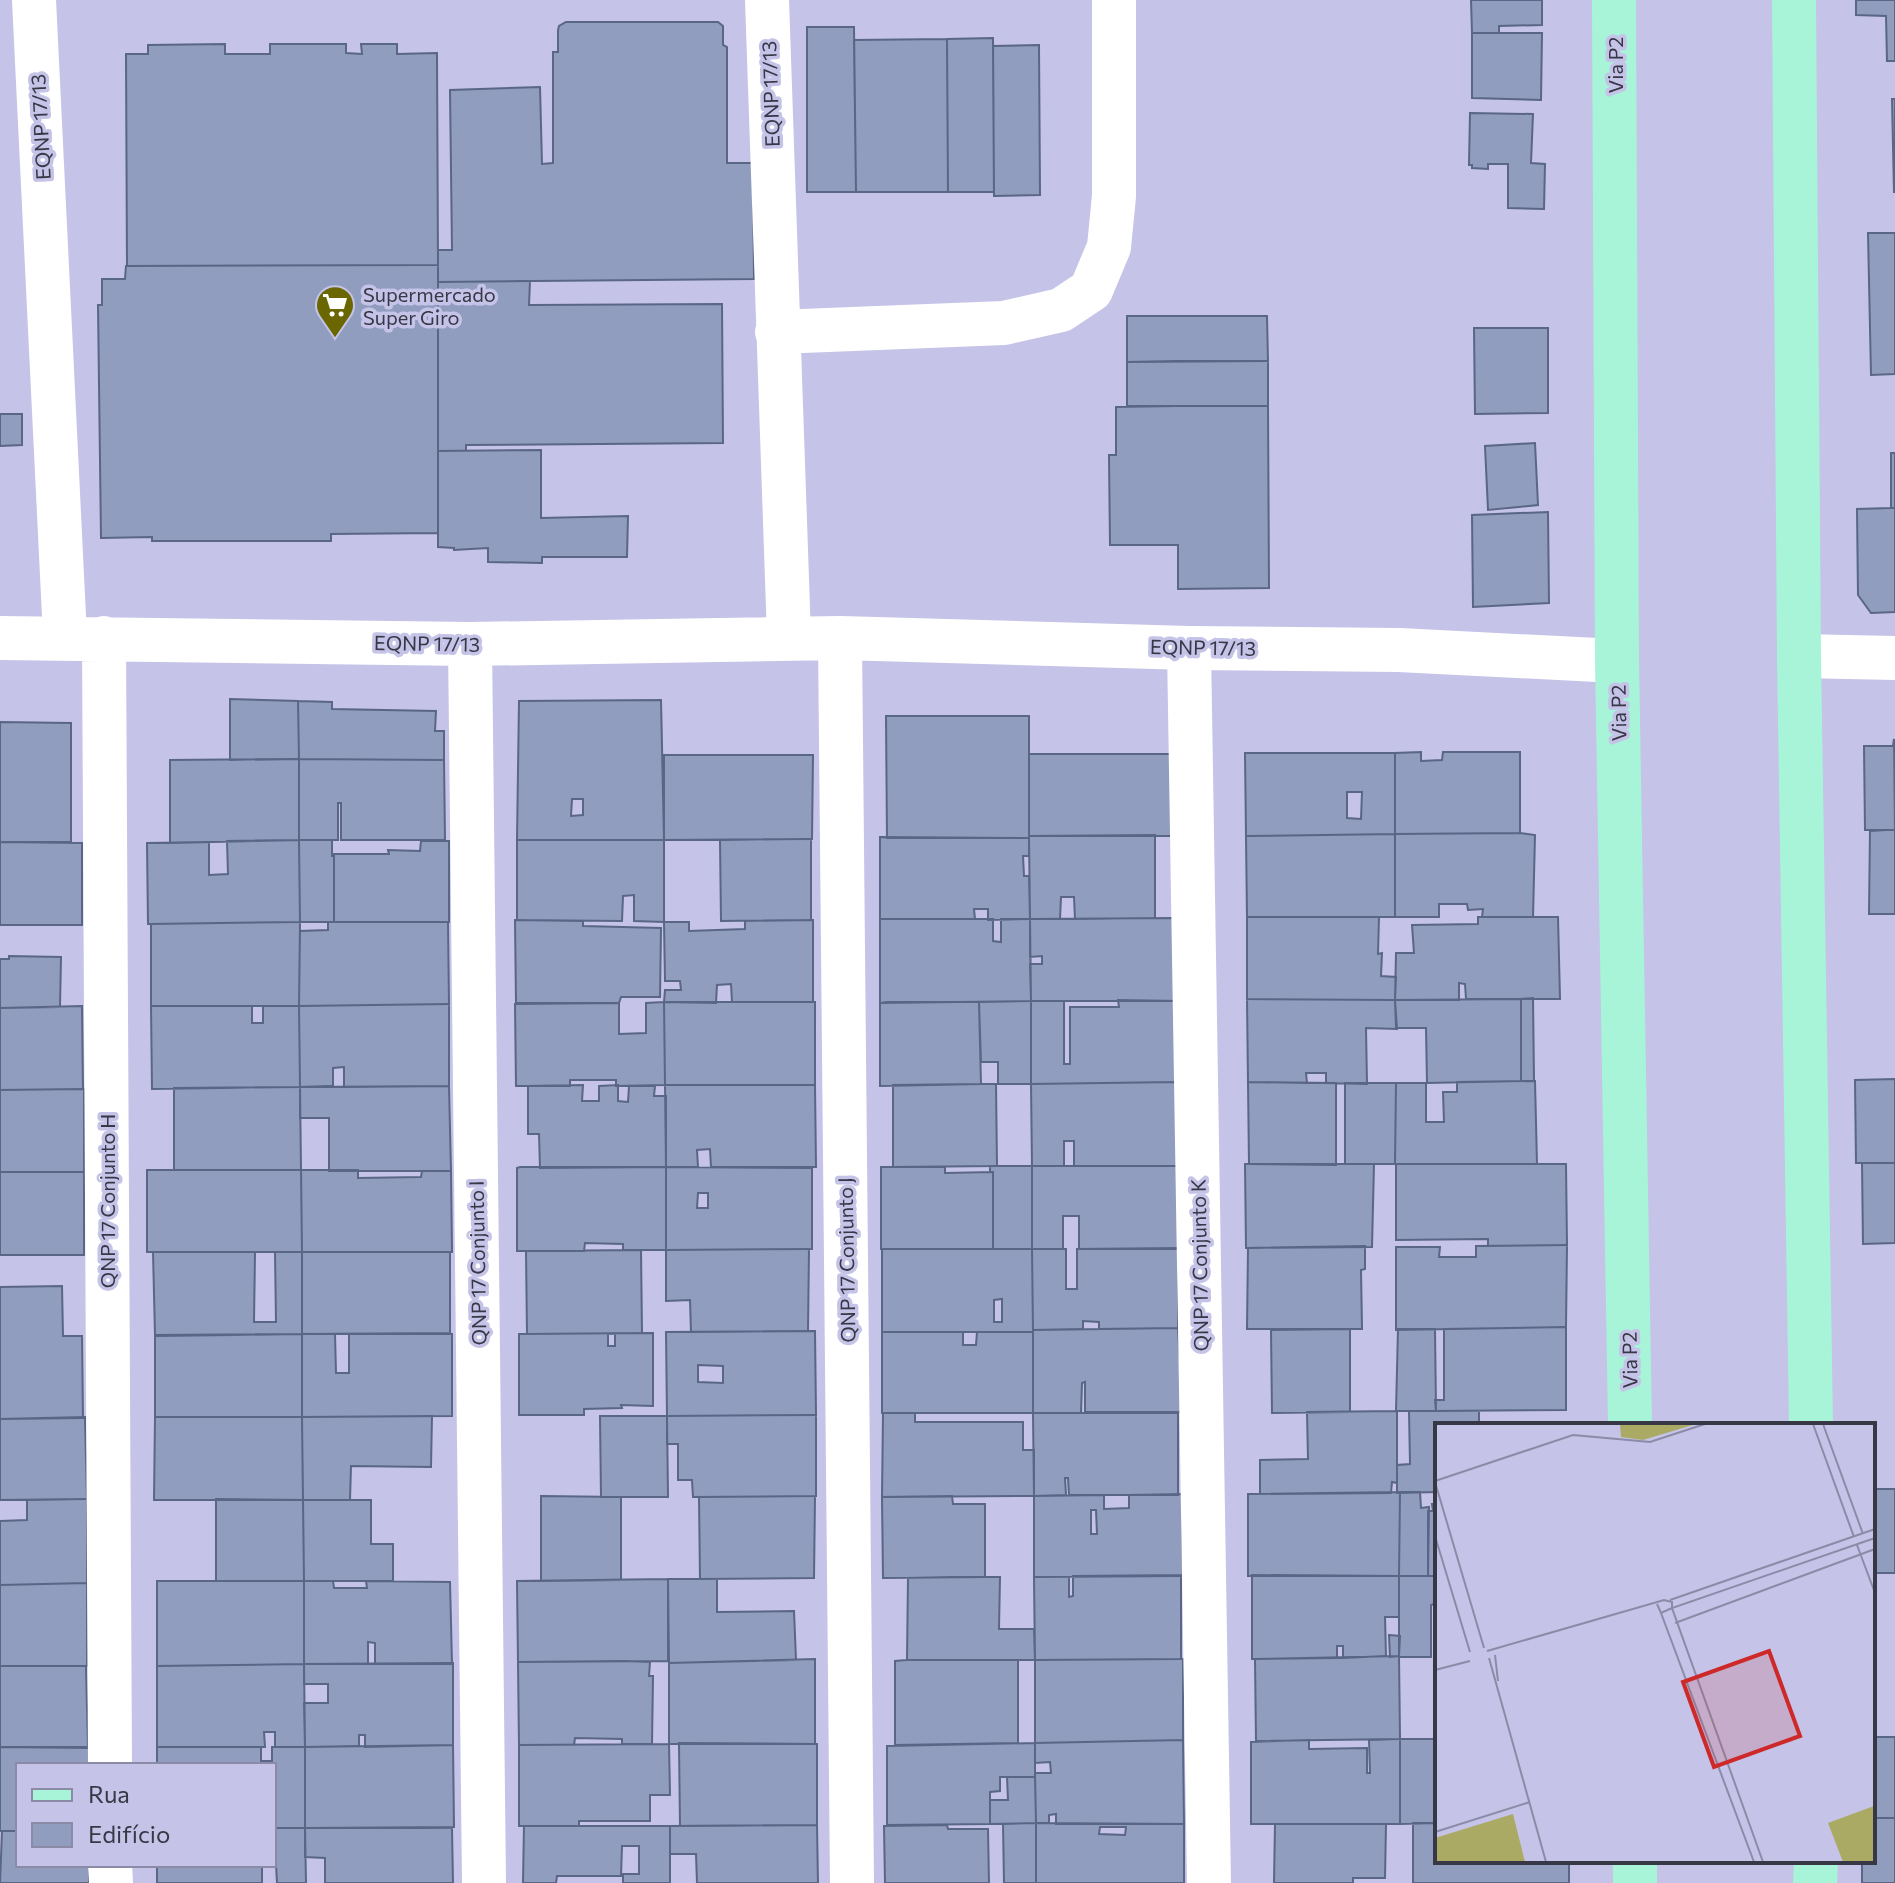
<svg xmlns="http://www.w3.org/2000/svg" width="1895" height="1883" viewBox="0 0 1895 1883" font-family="Commissioner,sans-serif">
<rect width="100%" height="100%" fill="#c5c3e8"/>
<path fill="#909dbf" stroke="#5a6685" stroke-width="2" fill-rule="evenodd" d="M1471,0H1542V25L1499,26V33H1472Z
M1856,0H1895V61H1887L1886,16L1856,15Z
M566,22H718L723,26V45L727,47V163H753L754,279L438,282V250H452L450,90L540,87L542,164L553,163V52H558V30L559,26Z
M807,27H854L856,192H807Z
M1472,33H1542L1541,100L1472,98Z
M993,38L994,192H948L947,39Z
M947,39L948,192H856L854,40Z
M225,44V54H270V44H346V53L362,54L361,44H397V54L437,53L438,265L127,266L126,54H148V45Z
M1039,45L1040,195L994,196L993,46Z
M1892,99H1895V192H1894Z
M1470,113L1533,114L1531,163L1545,164L1544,209L1508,208V164H1488V169L1472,168V165H1469Z
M1868,233H1895V374L1871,375Z
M438,265V533L331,534V541H152V537L101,538L98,305H102V279H125L126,266Z
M530,281L529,305L722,304L723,443L466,445V451H438V282Z
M1127,316H1267L1268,361L1127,362Z
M1474,328H1548V413L1475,414Z
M1177,361H1268V406H1127V362Z
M1177,406H1268L1269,588L1178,589V545H1110L1109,455H1116V407Z
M0,414H22V445L0,446Z
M1535,443L1538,505L1488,510L1485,446Z
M541,450V518L628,516L627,557H542V563L488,562V548L454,550V548L438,547V451Z
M1891,453H1895V508H1891Z
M1891,508H1895V612L1871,613L1858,595L1857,509Z
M1548,512L1549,603L1473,607L1472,515Z
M230,699L298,701L299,759L230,760Z
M661,700L664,840H517L519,701ZM572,799H583V815L571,816Z
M298,701L332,702V709L436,711L435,731H444V760L299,759Z
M886,716H1029V838H887Z
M0,722L71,723V842H0Z
M1894,739L1895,830H1865L1864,746H1893Z
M1421,752V761L1442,760L1443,752H1520V833L1395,834V753Z
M1245,753H1395V834L1246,836ZM1347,792H1362L1361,819L1347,818Z
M1029,754H1174V836H1029Z
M664,755H813L812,839L664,840Z
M299,759V840L170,843V760Z
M299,759L444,760L445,840H341V803H338V840H299Z
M1886,830H1895V914H1869L1870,831Z
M1520,833L1535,835L1533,917H1482L1483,909L1468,910L1467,904H1439V917H1395V834Z
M1395,834V917H1247L1246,836Z
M1155,835V918L1075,919L1074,897H1061L1060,919H1030L1029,836Z
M880,837L1029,838V856H1023L1024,876H1029L1030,919L988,920V909H974L975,919H880Z
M808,839H811V920L721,921L720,840Z
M299,840L300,922L148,924L147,843L209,842V875L228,874L227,841Z
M299,840H332V856H334V922H300Z
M517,840H664V922L634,921V895L623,896L622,921L517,920Z
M421,841H449V922H334V854H389L388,850L420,851Z
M0,842L82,843V925H0Z
M1247,917H1379L1378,954L1382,953L1381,976L1396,977L1395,1000L1247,999Z
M1478,917H1558L1560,999H1466L1465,984L1459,983V1000H1395L1396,953H1414L1412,925L1478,924Z
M1175,918V1001H1031L1030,964H1042V956L1030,957V919Z
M880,919H993V941L1001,942V919H1030L1031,1001L880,1003Z
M515,920L583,921V926L661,928L660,997H621L619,1003H516Z
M813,920V1002H732L731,984L717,985L716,1003L664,1002L665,990H681L680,981H665L664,922H689V931L745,929V921Z
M300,922L299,1006H151V924Z
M328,922H448L449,1004L299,1006L300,931L328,930Z
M9,956L61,957L60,1007L0,1008V959H9Z
M1533,998L1534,1081H1521V999Z
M1247,999L1395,1000L1397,1029L1366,1028L1367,1084L1326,1083V1073H1306L1307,1083L1248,1082Z
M1521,999V1081L1427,1083L1426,1028H1396L1395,1000Z
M1118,1000L1179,1001L1176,1082L1031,1084V1001H1064V1064H1070V1007H1119Z
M1031,1001V1084H998V1062H981L979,1002Z
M664,1002L665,1085L616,1086V1080H570V1086H516L515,1004L619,1003V1034L646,1033V1003Z
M664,1002H815V1085H665Z
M887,1002H979L981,1084L880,1086V1003Z
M449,1004V1086L344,1087V1067L333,1068V1086L300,1087L299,1006Z
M82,1006L83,1089L0,1090V1008Z
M151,1006H252V1023H263V1006H299L300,1087L152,1089Z
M1895,1079V1163H1856L1855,1080Z
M1535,1081L1537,1164H1395L1396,1083H1426V1122H1444L1443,1092H1457V1082Z
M1176,1082L1177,1166H1074V1141H1064V1166H1032L1031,1084Z
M1248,1082L1336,1083V1165L1249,1164Z
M1345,1083H1396L1395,1164H1345Z
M981,1084H996L997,1166L893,1167V1085Z
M583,1085L582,1101H599V1086L618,1085V1101L628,1102L629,1086H655L654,1096H666V1167L540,1168L539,1134H528V1086Z
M665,1085H815L816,1167H711L710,1149L697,1150L698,1167H666Z
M449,1086L451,1171H329V1118H300V1087Z
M300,1087L301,1170H174V1088Z
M84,1089V1172H0V1090Z
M1862,1163H1895V1243L1863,1244Z
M1245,1164H1374L1372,1247L1246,1248Z
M1396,1164H1566L1567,1245L1488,1246V1239L1396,1240Z
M990,1166H1032V1249H993V1172H990Z
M1032,1166H1182V1249H1079V1216H1063V1249H1032Z
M520,1167H666V1250H623V1244L585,1243L584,1251H517V1168Z
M666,1167L812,1168V1249L666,1250ZM698,1193H708V1208H697Z
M881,1167H945V1173L993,1172V1249H881Z
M147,1170H301L302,1252H147Z
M301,1170H358V1178L421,1177L422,1171H451L452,1252H302Z
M0,1172H84V1255H0Z
M1567,1245L1566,1327L1396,1330V1247H1440L1439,1257H1476V1246Z
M1365,1246V1269L1361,1270L1362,1329H1247L1248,1248Z
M1178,1248V1328L1099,1329V1322L1083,1321V1329L1033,1330L1032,1249H1066V1289H1077V1249Z
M809,1249L808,1331L691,1332L690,1300L666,1301V1250Z
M882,1249H1032L1033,1332H882ZM1002,1299V1322H994V1300Z
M641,1250L642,1333L527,1334L526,1251Z
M153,1252H255L254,1322H276L275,1252H302V1334L155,1335Z
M302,1252H450V1333L302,1334Z
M62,1286L63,1336H82L83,1418L0,1419V1287Z
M1566,1327V1410L1436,1411L1435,1400H1444V1329Z
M1178,1328L1183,1412H1085V1382L1082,1383L1081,1413H1033V1330Z
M1350,1329V1412L1272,1413L1271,1330Z
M1398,1329H1435L1436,1411H1396Z
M815,1331L816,1415L667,1416L666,1332ZM698,1365L723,1366V1383L698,1382Z
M882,1332H963V1345H976L977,1332H1033V1413H882Z
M653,1333V1406L621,1405L622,1408L584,1409V1415H519V1334ZM608,1334H615V1346H608Z
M302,1334V1417H155V1336Z
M302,1334H335L336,1373H349V1334H452V1416L302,1417Z
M1397,1411V1483L1392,1482L1391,1493L1260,1494V1460L1308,1459L1307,1412Z
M1409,1411H1479V1425H1437V1492L1397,1493V1465L1410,1464Z
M883,1413H915V1422H1023V1450H1034V1496L882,1497Z
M1033,1413H1178V1495H1069L1068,1478H1065L1066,1495L1034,1496Z
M816,1415V1496L693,1497L692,1480H678V1444H667V1416Z
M432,1416L431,1467L351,1466L350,1500H303L302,1417Z
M600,1416H667L668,1497H601Z
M85,1417L87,1499L0,1500V1419Z
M155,1417H302L303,1500H154Z
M1873,1489H1895V1573H1873Z
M1400,1492L1399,1576H1248V1494Z
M1400,1492H1420L1421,1508L1429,1507L1428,1576H1399Z
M1182,1494L1183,1576L1034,1577V1496L1104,1495V1509L1129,1508V1495ZM1091,1510H1096L1097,1534H1091Z
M541,1496L621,1497V1580L541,1581Z
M815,1496L814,1578L700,1579L699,1497Z
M952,1496L953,1504H985V1577L883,1578L882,1497Z
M87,1499V1583L0,1585V1521L27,1520V1500Z
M216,1499L303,1500L304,1581H216Z
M303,1500H371V1544H393V1581H304Z
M1432,1504H1437V1576H1428V1511H1433Z
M1181,1575V1659L1035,1660L1034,1577H1069V1597L1073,1596V1576Z
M1252,1575L1399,1576V1617H1385L1386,1656L1343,1658V1646H1337V1658L1252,1659Z
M1399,1576H1437V1657H1434V1604L1431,1605V1657H1399Z
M952,1577H1000L999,1629H1034L1035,1660H907L908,1578Z
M668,1579H717V1612L794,1611L796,1660L669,1663Z
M668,1579V1661L518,1662L517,1581Z
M157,1581H304V1664L157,1666Z
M304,1581H333L334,1588H367L366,1581L450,1582L452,1664H375V1643L368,1642V1664H304Z
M87,1583V1666H0V1585Z
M1389,1635L1400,1636L1399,1656L1390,1657Z
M1399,1656L1400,1739L1256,1741L1255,1659Z
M1435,1657H1437V1725Z
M815,1659V1744H669V1663Z
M1181,1659H1183V1740L1035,1743V1660Z
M907,1660H1018V1743L895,1745V1661Z
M625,1661L650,1662L649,1676H653L652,1744H622V1739L575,1738L574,1745H519L518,1662Z
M453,1663V1745L365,1747V1735H359V1746L305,1747L304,1703H328V1684H304V1664Z
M304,1664L305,1747H275V1732H264L265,1747H157V1666Z
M0,1666H86L88,1748L0,1747Z
M1873,1737H1895V1818H1873Z
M1400,1739H1437V1823L1400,1824Z
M1400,1739V1824H1251V1742L1309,1740V1749L1367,1748V1773H1370L1369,1740Z
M1183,1740L1184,1824H1056V1814L1049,1815V1823H1036L1035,1773H1051L1050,1762L1035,1763V1743Z
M679,1743L817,1744V1825L680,1826Z
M1035,1743V1777H1000V1791L990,1792V1824L887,1825V1746Z
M669,1744L670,1795H650V1821H579V1826H519V1745Z
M453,1745L454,1827L305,1828V1747Z
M0,1747H90V1765H18V1831H0Z
M157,1747H261V1761H272V1747H305V1828H274V1765H157Z
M1007,1777H1035L1036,1823L990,1824V1800H1008Z
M1874,1818H1895V1883H1862V1861H1873Z
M1036,1823L1184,1824V1883H1036ZM1100,1827H1126L1125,1835L1099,1834Z
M1036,1823V1883H1004L1003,1824Z
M1413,1823H1437V1861H1569V1883H1413Z
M1275,1824H1386L1385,1878H1353V1883H1274Z
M817,1825L818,1883H697L696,1854H670V1826Z
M947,1825L948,1829H988L989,1883H885L884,1826Z
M524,1826H670V1883H623V1874H639V1846H622L621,1876H557L556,1883H523Z
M274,1828H305L306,1883H277Z
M305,1828H452L453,1883H325V1858L305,1857Z
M2,1831H18V1865H89V1883H0Z
M157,1865H262V1883H157Z"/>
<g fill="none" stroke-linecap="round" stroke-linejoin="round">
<path stroke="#fff" stroke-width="44" d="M34,0L65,637
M767,0L789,637
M777,332L1004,323L1061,310L1091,290L1109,247L1114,196V0
M0,638L470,644L840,638L1189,648L1399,650L1617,661
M104,638L110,1765
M840,638L852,1883
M470,644L484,1883
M1189,648L1209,1883
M1799,656L1895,658
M110,1865L111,1883"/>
<path stroke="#a7f4d9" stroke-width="44" d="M1614,0L1617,661L1630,1425
M1794,0L1799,656L1811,1425
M1635,1883V1861
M1815,1883L1816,1861"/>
</g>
<defs>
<symbol id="supermarket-pin" viewBox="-11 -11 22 30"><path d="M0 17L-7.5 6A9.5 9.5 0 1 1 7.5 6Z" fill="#6a6700" stroke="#c5c3e8"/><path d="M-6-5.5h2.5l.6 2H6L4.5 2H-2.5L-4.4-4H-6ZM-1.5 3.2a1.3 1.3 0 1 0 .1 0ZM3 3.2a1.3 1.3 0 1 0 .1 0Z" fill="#fff"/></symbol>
</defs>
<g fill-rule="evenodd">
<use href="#supermarket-pin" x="313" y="283" width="44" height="60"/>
</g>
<g text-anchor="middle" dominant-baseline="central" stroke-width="7" stroke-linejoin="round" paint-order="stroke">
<g font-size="20" fill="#373745" stroke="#c5c3e8">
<text transform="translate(1615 65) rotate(-90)">Via P2</text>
<text transform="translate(770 94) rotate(-92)">EQNP 17/13</text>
<text transform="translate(40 127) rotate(-93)">EQNP 17/13</text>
<text transform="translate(427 643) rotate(1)">EQNP 17/13</text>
<text transform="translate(1203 647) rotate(1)">EQNP 17/13</text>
<text transform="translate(1618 713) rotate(-91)">Via P2</text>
<text transform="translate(107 1201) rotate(-90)">QNP 17 Conjunto H</text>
<text transform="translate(846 1260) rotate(-91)">QNP 17 Conjunto J</text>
<text transform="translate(477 1263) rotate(-91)">QNP 17 Conjunto I</text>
<text transform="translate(1199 1265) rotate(-91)">QNP 17 Conjunto K</text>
<text transform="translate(1629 1360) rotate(-91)">Via P2</text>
</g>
<g font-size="20" fill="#373745" stroke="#c5c3e8" text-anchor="start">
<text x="363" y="294">Supermercado<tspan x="363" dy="23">Super Giro</tspan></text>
</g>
</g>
<g transform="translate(1435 1423)">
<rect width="440" height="440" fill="#c5c3e8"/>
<path d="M185,1H261L208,17L186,14ZM439,383L440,439H408L393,400ZM78,391L90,439H0V415Z" fill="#abaa64"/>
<path fill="none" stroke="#8c8ba7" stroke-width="2" d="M378,1L419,114M388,1L428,111M0,58L138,12L215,19L270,1M0,59L49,225M0,113L35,229M422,122L440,170M235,177L440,106M226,190L319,439M240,200L440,126M52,228L229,177L237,179V185L226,190L222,181M60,232L63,258M54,235L111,439M0,247L35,238M0,409L95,379M328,439L237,185L440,115"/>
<path fill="#ce2929" fill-opacity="0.15" stroke="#ce2929" stroke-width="4" d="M334,228L365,313L279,344L248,259Z"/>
<rect width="440" height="440" fill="none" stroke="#373745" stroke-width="4"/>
</g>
<rect x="16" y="1763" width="260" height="104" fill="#c5c3e8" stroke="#8c8ba7" stroke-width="2"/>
<rect x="32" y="1789" width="40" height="12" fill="#a7f4d9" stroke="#8c8ba7" stroke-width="2"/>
<text x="88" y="1803" font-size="24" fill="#373745">Rua</text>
<rect x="32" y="1823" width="40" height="24" fill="#909dbf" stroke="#8c8ba7" stroke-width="2"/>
<text x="88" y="1843" font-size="24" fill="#373745">Edifício</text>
</svg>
